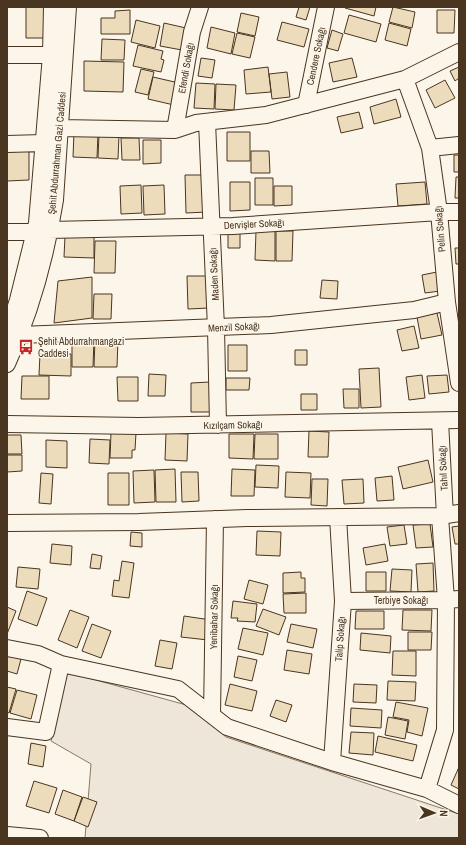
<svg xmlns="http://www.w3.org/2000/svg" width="466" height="845" viewBox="0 0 466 845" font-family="'Archivo Narrow',sans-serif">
<rect width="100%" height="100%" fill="#fbf6e9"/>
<path fill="#ede6d9" stroke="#887966" d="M67,672L190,706L226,737L459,814V838H85L91,764L51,741Z"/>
<path fill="#ecdcbc" stroke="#4a3520" d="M26,7H47V38H26Z
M299,7H310L306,20L296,17Z
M346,7H376L374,16L345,8Z
M393,7L415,12L412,28L389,22Z
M130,10V34H101V18H115V11Z
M437,10H455L454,33H437Z
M241,13L259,17L255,36L237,32Z
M349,15L381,24L376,42L344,33Z
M136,20L160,26L155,48L131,42Z
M282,22L309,29L304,47L277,40Z
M164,23L186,28L182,50L160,46Z
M389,23L411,29L407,46L385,40Z
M211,27L235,33L231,54L207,48Z
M332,30L343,34L338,51L327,48Z
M237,33L255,37L250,58L232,54Z
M102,39L125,40L124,60H101Z
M138,45L163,51L161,59L164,60L161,72L133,66Z
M201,58L215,60L212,78L198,76Z
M352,58L357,77L333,82L329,63Z
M84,61L124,62L123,92L84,91Z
M268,67L271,92L246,94L244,70Z
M459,67V78L455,81L450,71Z
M141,69L154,72L148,95L135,92Z
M287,72L290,97L272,99L269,74Z
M153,77L179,83L174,105L148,99Z
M445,80L455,98L435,108L426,90Z
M196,83L215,84L214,109L194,108Z
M216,84L236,85L234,110L215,109Z
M396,99L401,117L374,124L370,107Z
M359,112L363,128L341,133L337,117Z
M74,132L98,133L97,158L73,157Z
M227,132H250V161H227Z
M99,134L119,135L118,159L98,158Z
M121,138H139L140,160H122Z
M143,140H161V163L143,164Z
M29,151V180L7,181V152Z
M251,151H269L270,173H251Z
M454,155H459V172H454Z
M185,175H206L207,212L186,213Z
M456,177H459V198H455Z
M255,178H273V205H255Z
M230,182H250V210L230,211Z
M425,182L427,204L398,206L396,184Z
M141,185L142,213L121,214L120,186Z
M164,185L165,214L144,215L143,186Z
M274,186H292V205L274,206Z
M256,231H275V261L255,260Z
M276,231H293L292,261H276Z
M228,232H240V248H228Z
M65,236H94V258L64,257Z
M95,241H116L115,273H94Z
M455,248H459V264H456Z
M437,272L440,291L425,293L422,275Z
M187,276H208L209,308L188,309Z
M92,277V318L54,323L58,281Z
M322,280L338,281L337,299L320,298Z
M94,294H112L111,319H93Z
M437,313L442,335L421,339L417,317Z
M414,326L419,348L402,351L397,330Z
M72,339H94L93,367H72Z
M95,339H118L117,367H94Z
M228,345H247V371H228Z
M295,350H307V365H295Z
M40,354H71V376L39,375Z
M379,368L381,407L361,408L359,369Z
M149,374L166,375L165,396H148Z
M422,375L425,398L409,400L406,377Z
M447,375L449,392L429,394L427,376Z
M22,376H49V399H21Z
M117,377H138V401H118Z
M226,378H250L249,390H226Z
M210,382L211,412H191V383Z
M343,389H359V408H344Z
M301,394H317V410H301Z
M309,431L329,432L328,457H308Z
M111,433H136L135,450H132V458H110Z
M166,433L188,434L187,461L165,460Z
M229,434H254L253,459L229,458Z
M255,434H278V459H254Z
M7,435H21L22,454H7Z
M90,439L110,440L109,464L89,463Z
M46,440L67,441V468L46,467Z
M7,455H22V471L7,472Z
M428,460L433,482L403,489L398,467Z
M256,465L279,466L278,488L255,487Z
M175,469L176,502H156L155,470Z
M232,469L255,470L254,496H231Z
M154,470L155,502L134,503L133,471Z
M181,472H198L199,501L182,502Z
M286,472L311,473L310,498L285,497Z
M41,473L53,474L51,504L39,503Z
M108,473H129V505H108Z
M392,476L394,500L377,501L375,478Z
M312,479H328L327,506L311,505Z
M363,479L364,503L344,504L342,480Z
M430,524L433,547L416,548L413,525Z
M404,525L407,544L390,546L387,527Z
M459,526V544H455L452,527Z
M257,531L281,532L280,556L256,555Z
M131,532L142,533V547L130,546Z
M52,544L72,546L71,565L50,563Z
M385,544L388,561L366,565L363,548Z
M92,554L102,556L100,569L90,568Z
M122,561L134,563L129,598L112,596L114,580L119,581Z
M433,563L434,591L418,592L416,564Z
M18,567L40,569L38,589L16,587Z
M392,569L412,570L411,592L390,591Z
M301,572V578H305V592L283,593V573Z
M366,572H386V591H366Z
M249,580L268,585L263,604L244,599Z
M27,591L47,598L37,626L18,619Z
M306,593V613H284L283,594Z
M233,601L257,604L255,622L237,621L238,618H231Z
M7,607L16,611L7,634Z
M263,609L286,617L279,635L256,626Z
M70,610L89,617L77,648L58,640Z
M403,610H432L431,631L402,630Z
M356,611H384V629H355Z
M184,616L211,620L208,640L181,637Z
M92,624L111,631L101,658L82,651Z
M291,624L317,629L313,648L287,642Z
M243,628L268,633L263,655L238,649Z
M408,632H432L431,650H408Z
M361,633L391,636L390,653L360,650Z
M160,640L177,643L172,669L155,666Z
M287,650L312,654L309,674L284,670Z
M393,651H416V676L392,675Z
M7,655L21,659L17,674L7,671Z
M238,656L257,660L252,681L234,677Z
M388,681L416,682L415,701L387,700Z
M230,684L257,691L252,711L225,705Z
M354,684L377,685L376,703L353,702Z
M7,687L16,689L9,713L7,712Z
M17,690L37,695L31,719L10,713Z
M276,700L292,705L286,722L270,716Z
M396,702L428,708L422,736L407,732L409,720L393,717Z
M351,708L382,710L381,728L350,726Z
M388,717L408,721L405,739L385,735Z
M351,732L374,733L373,755L349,753Z
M378,736L417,745L413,761L375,752Z
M31,743L46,746L43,767L28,764Z
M459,767V789L451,785Z
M34,781L57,788L49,813L26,806Z
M63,790L82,797L74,821L55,814Z
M83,797L97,802L88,827L74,821Z"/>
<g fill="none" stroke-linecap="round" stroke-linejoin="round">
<defs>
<path id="minor" d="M7,55H51
M405,79L430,148L439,212L447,302L459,383
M306,105L326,7
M207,122L216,328L218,425
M175,130L192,32L200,7
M7,144L43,143L60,128L175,130L196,123L266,115L405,79L459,52
M430,148L459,145
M7,232H35L49,230L233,226L439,212H459
M7,334L18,300L37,223L51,55L52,7
M7,338L20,335L271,325L414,310L447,302
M7,364C31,312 46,256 55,200L68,7
M440,421L445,516
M7,424L139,426L459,420
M7,523L139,522L247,518L440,516L459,513
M343,601L446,600L459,599
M7,648L38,654L61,664L178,689L227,727L332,762L427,789L459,805
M212,715L215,519
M7,727L46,732L61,664
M332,762L343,601L338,517
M427,789L445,730L446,600L440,516
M7,835L40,838"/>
</defs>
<use href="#minor" stroke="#4a3520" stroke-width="18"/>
<use href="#minor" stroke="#fbf6e9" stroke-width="16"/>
</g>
<defs>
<symbol id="bus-bare" viewBox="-9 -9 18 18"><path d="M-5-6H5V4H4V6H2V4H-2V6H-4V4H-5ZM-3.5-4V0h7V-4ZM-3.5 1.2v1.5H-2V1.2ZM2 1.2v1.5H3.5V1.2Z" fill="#c62828" stroke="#fbf6e9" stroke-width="2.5" paint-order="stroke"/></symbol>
</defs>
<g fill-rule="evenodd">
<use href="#bus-bare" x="15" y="336" width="22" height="22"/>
</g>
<g text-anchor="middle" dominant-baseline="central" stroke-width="3" stroke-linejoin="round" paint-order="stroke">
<g font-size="10" fill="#4a3520" stroke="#fbf6e9">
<text transform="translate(316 56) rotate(-78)">Cendere Sokağı</text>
<text transform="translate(186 68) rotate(-80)">Efendi Sokağı</text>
<text transform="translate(57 153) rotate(-85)">Şehit Abdurrahman Gazi Caddesi</text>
<text transform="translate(254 224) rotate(-3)">Dervişler Sokağı</text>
<text transform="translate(440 229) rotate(-95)">Pelin Sokağı</text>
<text transform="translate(214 274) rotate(-93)">Maden Sokağı</text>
<text transform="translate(234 327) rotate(-3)">Menzil Sokağı</text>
<text transform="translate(233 425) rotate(-1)">Kızılçam Sokağı</text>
<text transform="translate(443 468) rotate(-93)">Tahıl Sokağı</text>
<text x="401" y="600">Terbiye Sokağı</text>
<text transform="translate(214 617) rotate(-89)">Yenibahar Sokağı</text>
<text transform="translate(340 639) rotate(-86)">Talip Sokağı</text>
</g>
<g font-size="10" fill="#4a3520" stroke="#fbf6e9" text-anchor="start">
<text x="38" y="341">Şehit Abdurrahmangazi<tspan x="38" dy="12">Caddesi</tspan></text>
</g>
</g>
<rect width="466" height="845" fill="none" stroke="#4a3520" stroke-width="16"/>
<g transform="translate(434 813) rotate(92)" stroke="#fbf6e9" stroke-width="3" paint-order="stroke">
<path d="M0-3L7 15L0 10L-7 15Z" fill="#4a3520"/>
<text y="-6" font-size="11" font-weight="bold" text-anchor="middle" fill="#4a3520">N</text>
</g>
</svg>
